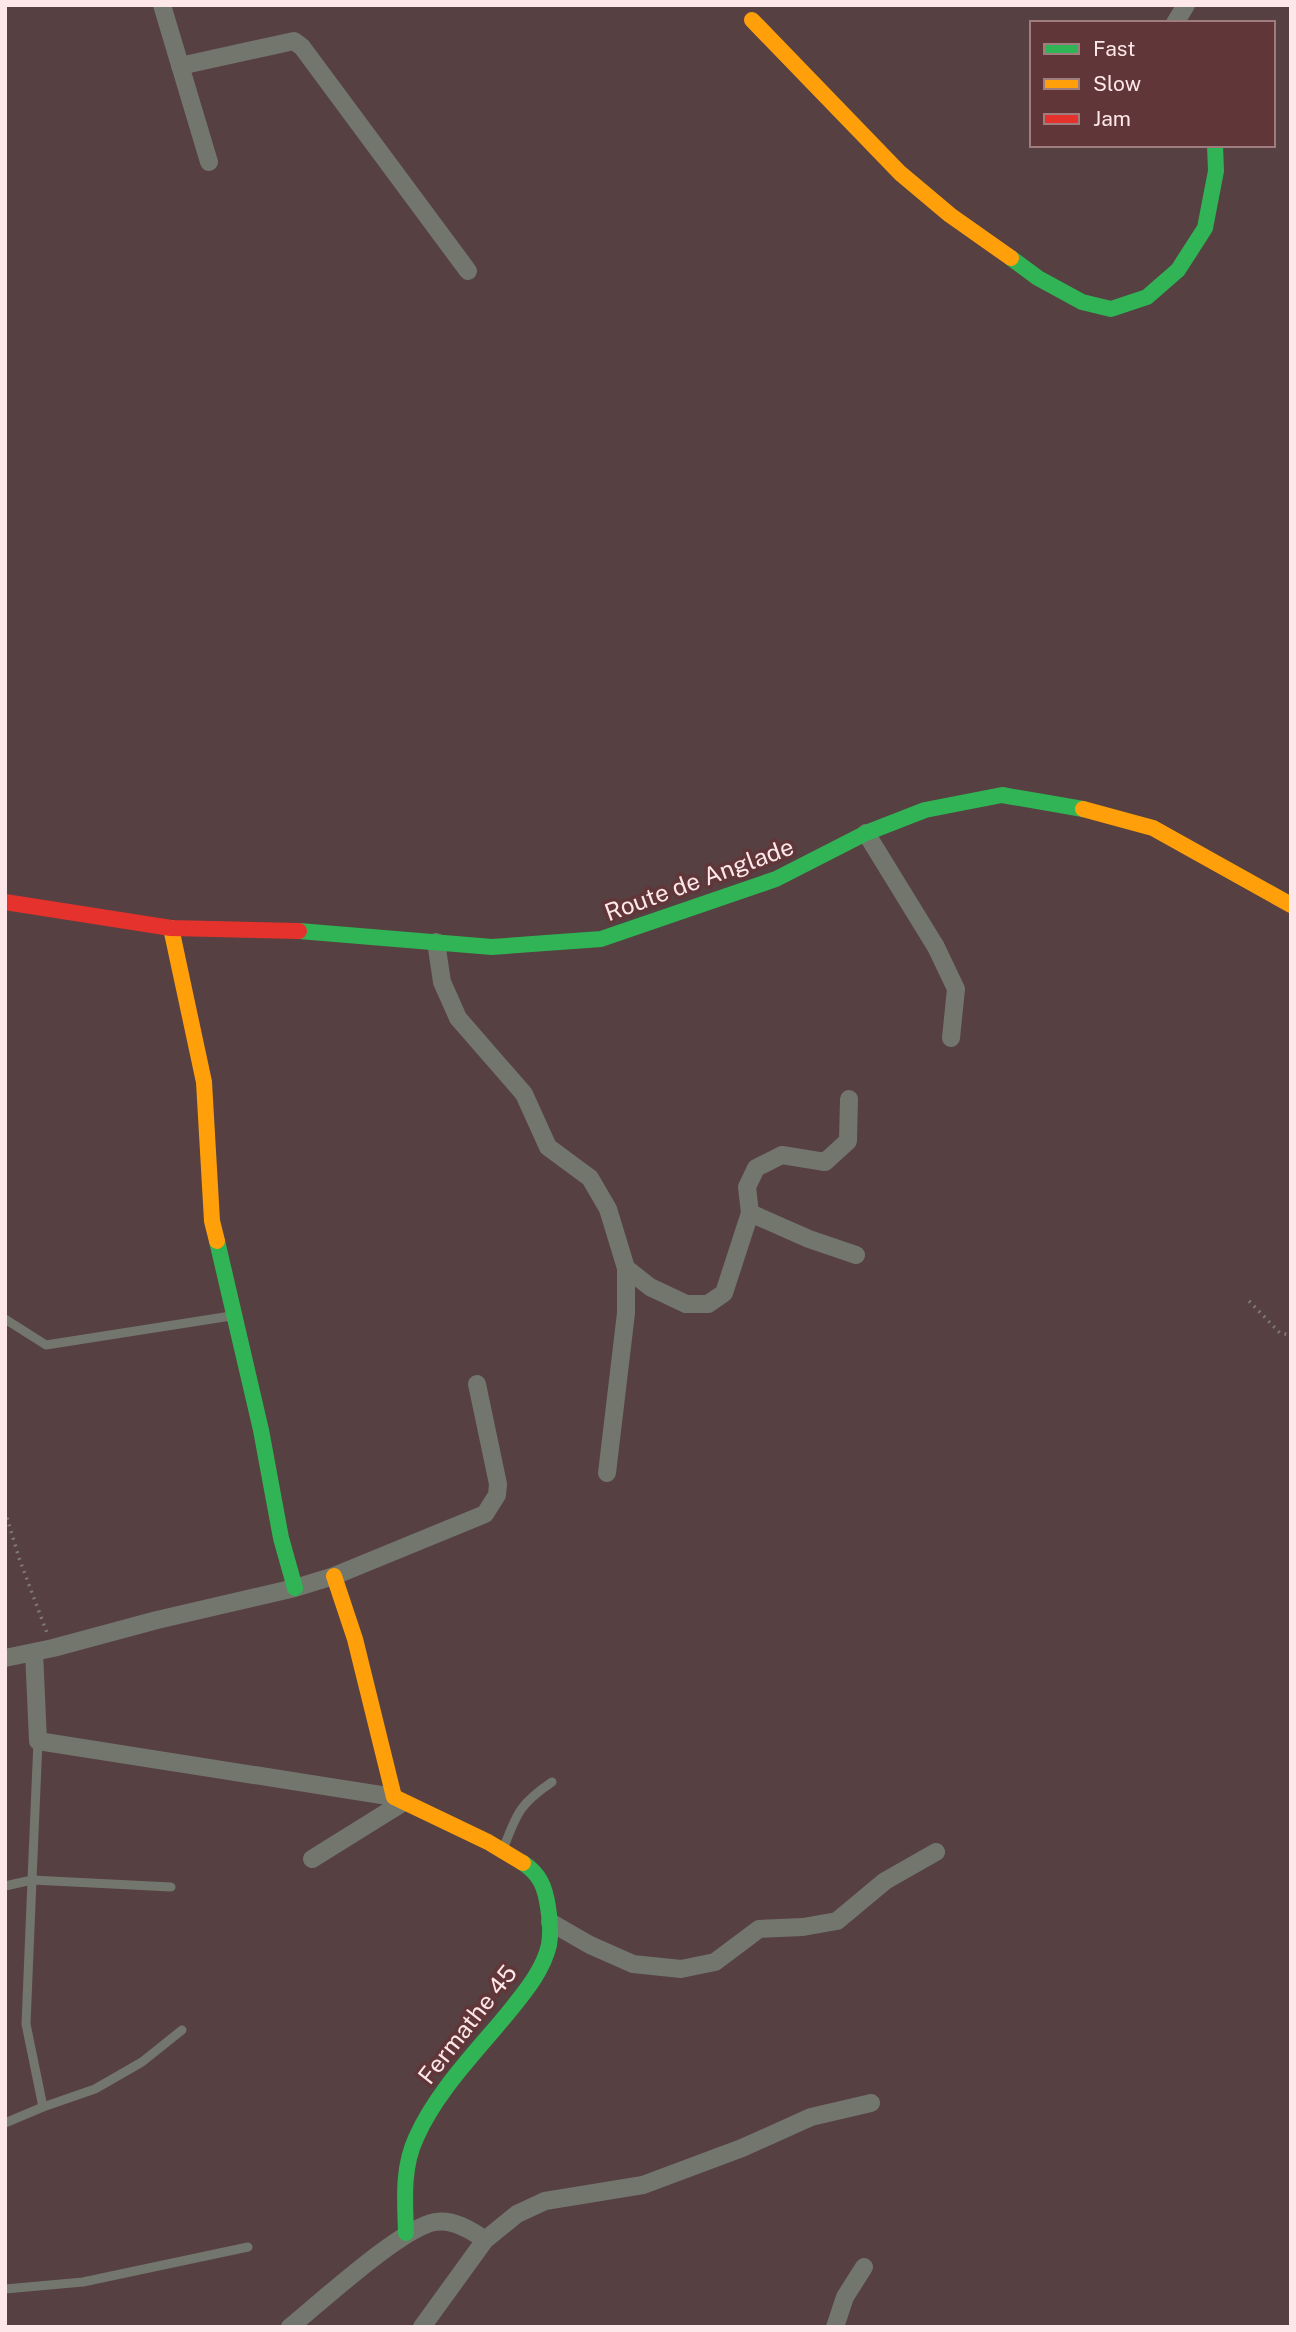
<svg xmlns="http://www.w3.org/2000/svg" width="1296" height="2332" viewBox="0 0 1296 2332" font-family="'Public Sans',sans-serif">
<rect width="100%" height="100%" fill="#564041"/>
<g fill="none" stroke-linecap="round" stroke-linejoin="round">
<path stroke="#7d7874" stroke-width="3.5" stroke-dasharray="2 5" stroke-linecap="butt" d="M1249,1301L1280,1333L1291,1335
M5,1511L19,1558L47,1633"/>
<path stroke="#73766c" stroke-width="9" d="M5,1319L46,1345L231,1316
M504,1847C517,1812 521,1803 552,1782
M5,1886L32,1880L38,1741
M43,2107L26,2024L32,1880L171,1887
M5,2123L43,2107L95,2089L142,2062L182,2030
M5,2289L83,2282L248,2247"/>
<path stroke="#73766c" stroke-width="18" d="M162,5L209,162
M1175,23L1186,5
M180,66L294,41L302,47L468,271
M866,833L936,947L956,989L951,1038
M436,942L442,982L458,1018L524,1094L548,1147L590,1178L608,1209L626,1268V1313L607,1473
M750,1213L809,1239L856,1255
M626,1268L650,1287L686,1304H708L724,1293L750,1213L747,1187L756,1168L782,1155L825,1162L848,1141L849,1099
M34,1652L38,1741L394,1797
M5,1658L53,1648L157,1620L295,1588L334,1576L485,1514L497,1495L498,1484L477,1384
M312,1859L402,1803
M550,1922L590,1945L633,1964L681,1969L715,1962L759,1929L803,1927L837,1921L885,1881L936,1852
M485,2240L517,2214L545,2201L643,2185L742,2148L811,2117L871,2103
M290,2327C321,2302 401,2228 435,2222C453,2219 471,2230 485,2240L422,2327
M835,2327L845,2297L864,2267"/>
<path stroke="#30b455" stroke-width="16" d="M1011,258L1038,278L1082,302L1111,309L1147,297L1178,270L1205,228L1216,171L1215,145
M299,931L492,947L601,939L776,879L866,833L925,810L1002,795L1083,809
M217,1241L261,1430L281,1538L295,1588
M406,2233C405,2201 402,2168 416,2138C436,2092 476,2052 508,2013C524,1993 543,1971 549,1945C551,1933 550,1919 548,1907C545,1887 540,1874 523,1863"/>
<path stroke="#ff9f0a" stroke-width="16" d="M752,20L900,173L950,215L1011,258
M1083,809L1153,828L1291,905
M171,928L204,1082L212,1221L217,1241
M334,1576L355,1639L394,1797L488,1842L523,1863"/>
<path stroke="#e5322d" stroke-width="16" d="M5,902L171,928L299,931"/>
</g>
<g text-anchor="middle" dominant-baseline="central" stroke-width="7" stroke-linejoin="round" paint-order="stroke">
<g font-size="24" fill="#fde7e8" stroke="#603639">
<text transform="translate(699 879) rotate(-20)">Route de Anglade</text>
<text transform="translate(467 2024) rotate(-52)">Fermathe 45</text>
</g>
</g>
<rect width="1296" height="2332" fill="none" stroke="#fde7e8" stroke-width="14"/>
<rect x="1030" y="21" width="245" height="126" fill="#603639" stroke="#9f7d7f" stroke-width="2"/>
<rect x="1044" y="44" width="35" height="10" fill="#30b455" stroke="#9f7d7f" stroke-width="2"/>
<text x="1093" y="56" font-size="21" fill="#fde7e8">Fast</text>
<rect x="1044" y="79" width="35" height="10" fill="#ff9f0a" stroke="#9f7d7f" stroke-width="2"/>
<text x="1093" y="91" font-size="21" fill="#fde7e8">Slow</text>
<rect x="1044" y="114" width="35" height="10" fill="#e5322d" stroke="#9f7d7f" stroke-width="2"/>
<text x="1093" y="126" font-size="21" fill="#fde7e8">Jam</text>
</svg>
